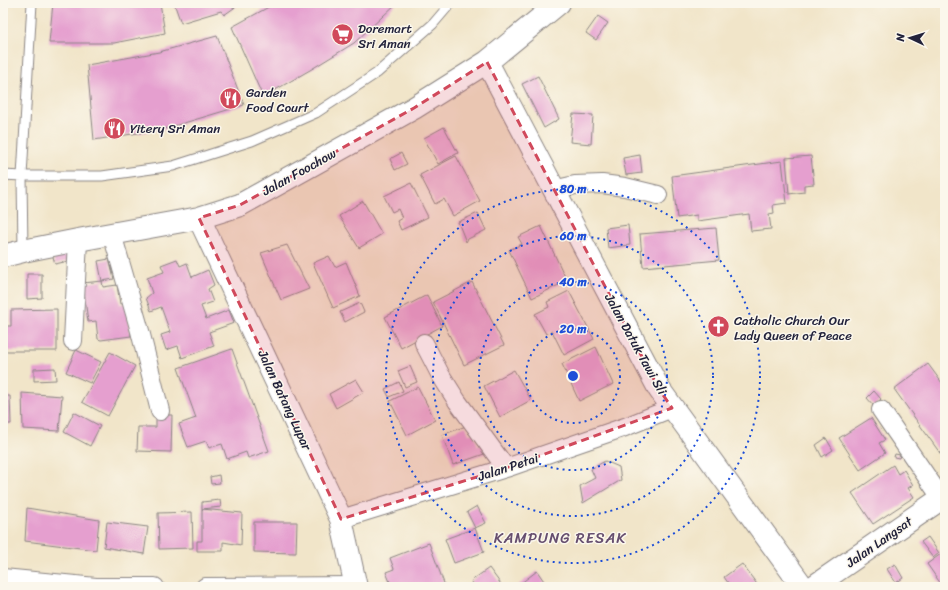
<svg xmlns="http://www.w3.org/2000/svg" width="948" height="590" viewBox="0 0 948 590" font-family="Sriracha,sans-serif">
<rect width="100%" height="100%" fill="#fbf7ec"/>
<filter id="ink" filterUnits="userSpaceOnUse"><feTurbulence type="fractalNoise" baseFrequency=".025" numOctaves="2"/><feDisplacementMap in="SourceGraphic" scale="8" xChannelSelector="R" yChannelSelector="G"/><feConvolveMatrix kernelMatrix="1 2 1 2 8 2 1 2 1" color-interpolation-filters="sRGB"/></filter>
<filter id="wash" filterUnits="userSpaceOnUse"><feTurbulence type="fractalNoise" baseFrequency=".012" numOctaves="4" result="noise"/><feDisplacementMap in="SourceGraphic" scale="16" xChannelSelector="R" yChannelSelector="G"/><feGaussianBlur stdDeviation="0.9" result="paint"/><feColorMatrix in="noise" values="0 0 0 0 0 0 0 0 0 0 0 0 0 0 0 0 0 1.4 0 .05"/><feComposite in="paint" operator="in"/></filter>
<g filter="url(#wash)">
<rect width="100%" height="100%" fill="#f1e5c9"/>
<g id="blocks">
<path fill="#e59fcf" d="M53,3H160L165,33L114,43H49Z
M174,3H241L224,15L221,11L181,23Z
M276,3H397L354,43L310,70L263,97L232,27Z
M598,16L608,23L596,40L586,33Z
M217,36L244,105L164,129L94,140L87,65L159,52Z
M538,76L559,119L544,128L522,84Z
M573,114L593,115L591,144L570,142Z
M444,127L458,153L438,164L424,138Z
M401,153L407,164L395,170L390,159Z
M640,155L642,173L626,175L623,158Z
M456,156L480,201L453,216L444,199L435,204L420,175Z
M811,156L814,184L804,185V192L789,194L786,158Z
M782,161L787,203L773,205L774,213L769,214L771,229L751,231L749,214L697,221V215L677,218L672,176Z
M411,183L428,217L401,230L397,221L402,218L398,209L392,212L384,196Z
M363,201L382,234L359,248L339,216Z
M478,213L486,230L468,239L466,242L458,222Z
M628,225L630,245L608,248L606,228Z
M541,226L567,281L532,298L509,250L522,244L518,237Z
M716,228L719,260L643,267L640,234Z
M287,245L309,289L281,300L261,253Z
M70,249L73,260L55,264L52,253Z
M329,256L335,267L346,262L360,296L333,308L313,263Z
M109,259L114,279L102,281L98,261Z
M177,259L180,266L187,263L192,277L208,270L214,285L208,289L213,302L201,306L206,319L229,310L234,323L209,332L214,346L182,358L178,346L166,350L161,335L170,332L161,307L151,311L146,298L152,293L147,278L164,272L161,265Z
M27,274H42V298L27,299Z
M102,281L103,287L117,285L120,304L127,303L131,336L101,340L98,339L96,321L88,322L83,283Z
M472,282L504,345L464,365L433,302Z
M569,291L594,339L564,355L552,331L546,334L535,314L549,307L547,302Z
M427,295L442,326L401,348L385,317Z
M360,303L364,312L345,322L340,312Z
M57,309V351H3V326H11V310Z
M596,347L613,384L579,401L562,364Z
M232,349L269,451L248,458L246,452L227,459L222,444L209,448L206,441L188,447L179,424L196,418L178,368Z
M76,350L101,362L90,383L66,372Z
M110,352L135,366L108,416L82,402Z
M928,364L945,387V460L894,389Z
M410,366L417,382L405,387L398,371Z
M55,368L56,380L34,381V369Z
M514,370L531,400L500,417L484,386Z
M356,379L364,392L336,408L329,394Z
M399,382L403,391L389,397L385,389Z
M418,387L435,420L407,435L390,401Z
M874,391L881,399L874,406L867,398Z
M22,393L62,396L59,431L23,429Z
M3,396H10L11,424H3Z
M74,412L100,426L90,446L64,432Z
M156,415H172L171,452L137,451L138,427H156Z
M871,418L885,440L879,443L885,453L860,470L839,438Z
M466,426L469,434L474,433L478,446L483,444L487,453L453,465L442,435Z
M826,438L833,450L822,457L816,445Z
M895,454L900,455L899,458L894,457Z
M605,461L619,467L621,480L583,503L580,486L595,478L591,469Z
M893,465L898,474L904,470L913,485L908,488L914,497L873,524L852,493Z
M219,475L220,483L211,484L210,477Z
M220,500L221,507L202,509V502Z
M477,506L486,523L475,528L467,512Z
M27,508L99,520L96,550L25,541Z
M202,509L242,513L241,545L223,542V551H197V541H202Z
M192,512L193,548L159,549L158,513Z
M107,522L148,527L144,554L104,547Z
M254,522H297L296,553L254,552Z
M475,528L484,552L454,563L445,539Z
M928,537L939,553L933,558L921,542Z
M429,543L445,586L392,587L386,572L394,569L390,558Z
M945,551V587H943L927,564Z
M742,564L759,587H731L724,577Z
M895,564L903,578L896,583L887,569Z
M489,568L503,587H476L471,581Z
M537,571L548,587H516Z"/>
</g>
</g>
<g filter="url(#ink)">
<use href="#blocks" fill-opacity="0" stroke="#8a8482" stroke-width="1"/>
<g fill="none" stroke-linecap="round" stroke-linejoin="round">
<defs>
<path id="service" d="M3,175L22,176H102L173,166L252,141L316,113L377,73L433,24L451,3
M23,251L22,176L32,3"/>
<path id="minor" d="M553,190L575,185L602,184L625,187L658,195
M112,234L140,331L160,411
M73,341L78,240
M424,343L440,374L457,401L506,468
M881,410L942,499
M341,519L506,468L625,427L672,408
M3,578L96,587H155
M205,587L355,586"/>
<path id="tertiary" d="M487,62L659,389L803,587
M199,218L341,519L356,587
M3,256L23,251L78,240L199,218L240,205L414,108L487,62L559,3
M813,587L945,496"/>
</defs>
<use href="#service" stroke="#8a8482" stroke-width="11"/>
<use href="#minor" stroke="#8a8482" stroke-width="20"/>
<use href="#tertiary" stroke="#8a8482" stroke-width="24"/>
<use href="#service" stroke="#fff" stroke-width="9"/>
<use href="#minor" stroke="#fff" stroke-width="18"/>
<use href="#tertiary" stroke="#fff" stroke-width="22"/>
</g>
</g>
<path fill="#d1495b" fill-opacity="0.2" stroke="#d1495b" stroke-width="3" stroke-dasharray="8 5" stroke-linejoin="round" d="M487,62L659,389L672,408L506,468L341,519L199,218L240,205L414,108Z"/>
<g fill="none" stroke="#1d4ed8" stroke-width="2" stroke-dasharray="2 4">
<circle cx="573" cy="376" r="47"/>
<circle cx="573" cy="376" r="94"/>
<circle cx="573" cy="376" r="140"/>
<circle cx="573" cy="376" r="187"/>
</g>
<defs>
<symbol id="supermarket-disc" viewBox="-11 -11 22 22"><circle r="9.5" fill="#d1495b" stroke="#fbf7ec"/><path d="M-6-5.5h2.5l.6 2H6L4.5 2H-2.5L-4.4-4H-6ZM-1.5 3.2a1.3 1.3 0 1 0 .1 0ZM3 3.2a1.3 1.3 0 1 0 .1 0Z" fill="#fff"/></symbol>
<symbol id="restaurant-disc" viewBox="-11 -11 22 22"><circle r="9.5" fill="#d1495b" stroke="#fbf7ec"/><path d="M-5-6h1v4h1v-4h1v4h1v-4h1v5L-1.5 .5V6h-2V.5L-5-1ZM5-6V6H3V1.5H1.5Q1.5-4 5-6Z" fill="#fff"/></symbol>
<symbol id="church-disc" viewBox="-11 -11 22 22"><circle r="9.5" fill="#d1495b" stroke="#fbf7ec"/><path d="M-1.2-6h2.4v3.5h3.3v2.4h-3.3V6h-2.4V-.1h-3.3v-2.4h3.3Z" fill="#fff"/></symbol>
</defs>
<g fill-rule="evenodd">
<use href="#supermarket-disc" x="330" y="22" width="25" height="25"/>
<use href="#restaurant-disc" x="218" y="86" width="25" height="25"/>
<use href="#restaurant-disc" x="102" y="116" width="25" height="25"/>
<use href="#church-disc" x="706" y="314" width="25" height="25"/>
</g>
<g text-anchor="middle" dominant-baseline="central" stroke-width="3" stroke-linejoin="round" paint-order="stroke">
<g font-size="13" fill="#22223b" stroke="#fbf7ec" text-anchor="start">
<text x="358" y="28">Doremart<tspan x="358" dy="15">Sri Aman</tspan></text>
<text x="246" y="92">Garden<tspan x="246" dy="15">Food Court</tspan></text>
<text x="130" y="128">Yitery Sri Aman</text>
<text x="734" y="320">Catholic Church Our<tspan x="734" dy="15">Lady Queen of Peace</tspan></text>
</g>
<g font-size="13" fill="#22223b" stroke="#fbf7ec">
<text transform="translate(299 172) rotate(-29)">Jalan Foochow</text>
<text transform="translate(636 344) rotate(61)">Jalan Datuk Tawi Sli</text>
<text transform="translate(285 400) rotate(65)">Jalan Batang Lupar</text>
<text transform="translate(508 467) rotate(-18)">Jalan Petai</text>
<text transform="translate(879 542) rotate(-35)">Jalan Langsat</text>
</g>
<g font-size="15" letter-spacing="1" fill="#664e6f" stroke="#fbf7ec">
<text x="560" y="538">KAMPUNG RESAK</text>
</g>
</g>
<circle cx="573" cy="376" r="6" fill="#1d4ed8" stroke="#fbf7ec" stroke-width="2"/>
<g font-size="12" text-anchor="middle" font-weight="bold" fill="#1d4ed8" stroke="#fbf7ec" stroke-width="3" stroke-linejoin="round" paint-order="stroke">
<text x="573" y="193">80 m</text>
<text x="573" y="240">60 m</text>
<text x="573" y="286">40 m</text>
<text x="573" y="333">20 m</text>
</g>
<rect width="948" height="590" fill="none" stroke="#fbf7ec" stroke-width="16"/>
<g transform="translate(910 38) rotate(274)" stroke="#fbf7ec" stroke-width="3" paint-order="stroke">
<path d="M0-3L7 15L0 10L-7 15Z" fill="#22223b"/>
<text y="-6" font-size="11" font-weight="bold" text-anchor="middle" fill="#22223b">N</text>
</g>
</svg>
